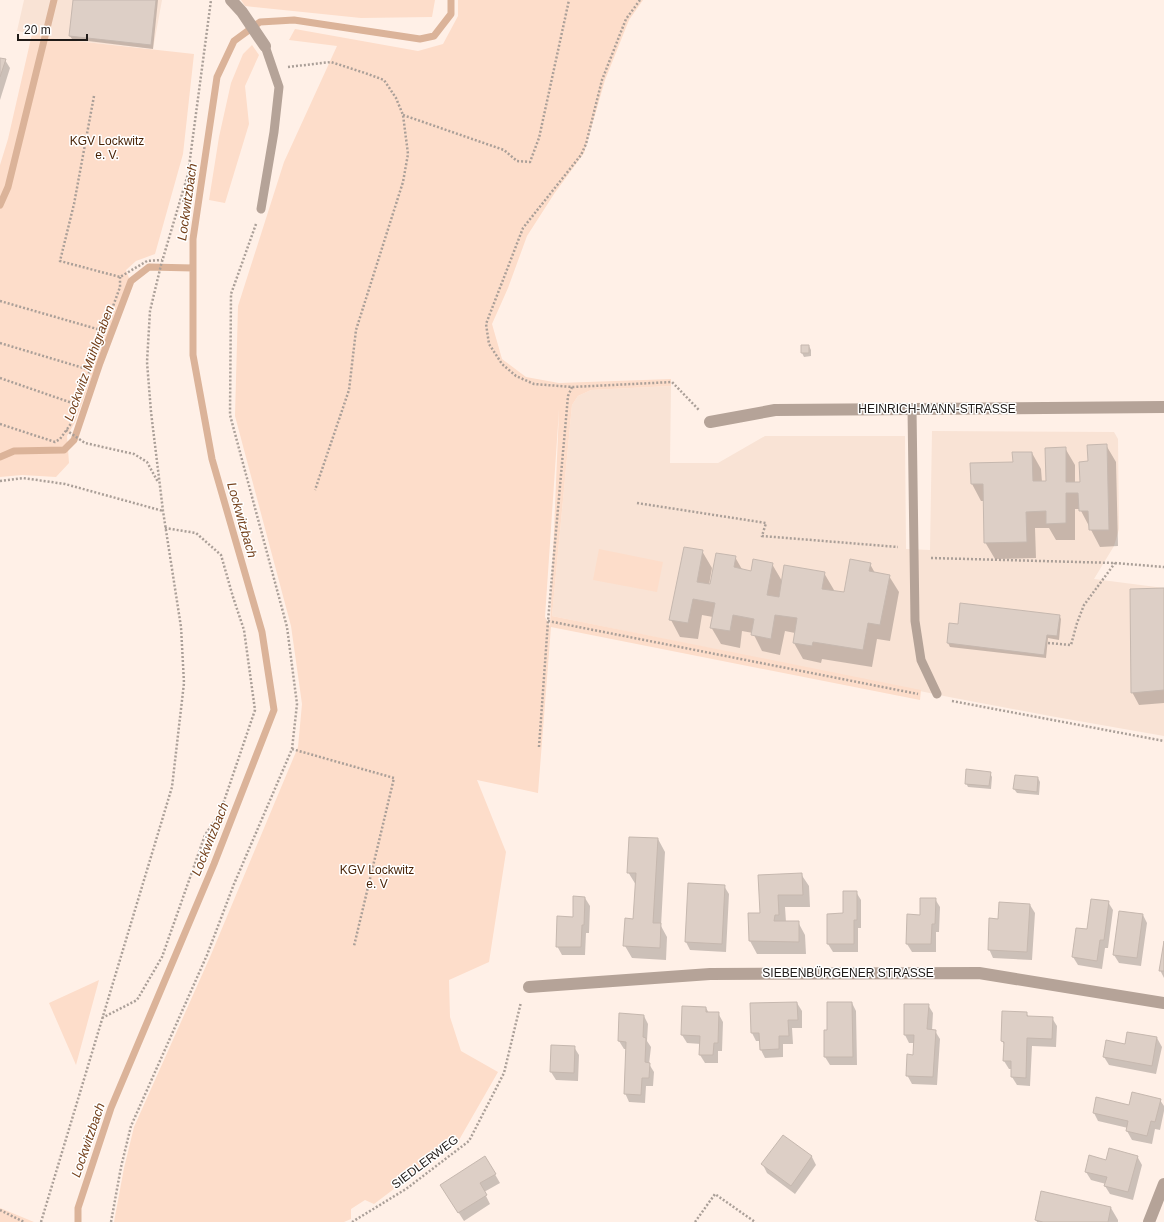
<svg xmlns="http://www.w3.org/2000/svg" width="1164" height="1222" viewBox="0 0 1164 1222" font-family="Arial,sans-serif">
<rect width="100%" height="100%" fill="#fff0e7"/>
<path fill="#f9e3d5" d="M24,0H162L153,49L58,39L17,31Z
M671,386L670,463H718L765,436H905L906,549L930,550L932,431L1114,432L1118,439L1119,529L1114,546L1094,579L1164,588V736L1050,716L949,697L552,616L572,405L578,396L591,390Z"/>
<path fill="#fdddca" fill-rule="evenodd" d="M241,0H435L432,17L361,18L245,6Z
M458,0H643L629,20L605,80L584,153L554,194L527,236L508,288L492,324L502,359L526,377L559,383L671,379V386L591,390L578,396L572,405L552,616L921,690L920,700L551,627L538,793L477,780L506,852L489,962L449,980L450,1017L461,1051L498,1072L459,1140L374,1204L365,1200L351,1209V1219L344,1222H114L124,1168L134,1127L210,957L298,747L302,704L291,626L235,416L238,306L284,162L337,46L289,40L295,29L418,51L443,44L458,16ZM559,410V411L550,626L545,617Z
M32,34L58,39L194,54L183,154L155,254L136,261L126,270L129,278L75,422L67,436L69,463L56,477L22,475L0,477V165L8,139Z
M252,45L259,55L245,86L249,124L225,203L209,200L219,137L231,83L243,54Z
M599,549L663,562L657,592L593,580Z
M99,980L76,1065L49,1003Z
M0,1208L34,1222H0Z"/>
<path fill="#0003" d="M74,0H158L153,49L72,39L70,36Z
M0,59L5,60L10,68L0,100Z
M809,346L811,350V356L804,357L802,353Z
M1106,445L1116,462L1118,546L1100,547L1080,509H1075V540H1056L1049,528H1035L1036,558L995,559L985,542L984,501H981L972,484L971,464L1014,463L1032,453L1041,469L1042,482H1047L1065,448L1075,465V483H1081L1089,462Z
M702,551L712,568L709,585L711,586L735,557L743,571L751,572L772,564L782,581L824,573L834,590V592L845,594L870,564L875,573L889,576L899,592L890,641L877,639L872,667L822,659L821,663L803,659L794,643L795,633L785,631L780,655L762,651L753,633L742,631L740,648L721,644L711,627L713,617L702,615L698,639L680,637L671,620Z
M1164,589V703L1139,705L1132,692Z
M1059,615L1061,619L1059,640L1048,638L1046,658L950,647L948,643L950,624L959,625Z
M990,773L992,777L991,789L968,787L966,783Z
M1038,778L1040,782L1039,795L1017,793L1014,789Z
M658,839L665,852L661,926L667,937L666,960L632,958L625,946L634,920L636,885L628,872Z
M801,874L809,886L810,907H785L786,922H798L805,935L806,954H757L750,941L761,914L759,876Z
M724,886L729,894L726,952L690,950L686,942Z
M856,892L861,900V928H858V952H833L828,944Z
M585,898L590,906L589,933H586L585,955H562L557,946Z
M935,899L940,907L939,932H936V952H912L907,944L908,915L921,916Z
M1108,902L1113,910L1108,948H1105L1102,969L1078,965L1073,957L1088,930Z
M1030,905L1035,913L1032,960L993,958L989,949L999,920Z
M1143,915L1147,923L1141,966L1119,963L1114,955Z
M1164,947V978L1160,970Z
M797,1003L802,1011V1028H792L793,1044H783V1057L765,1058L761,1050L760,1041H756L752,1033Z
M852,1003L856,1011L857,1065H830L825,1057L828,1031Z
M928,1005L933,1013L932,1031H935L940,1039L937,1085L912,1084L907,1075L914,1056L915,1043H909L905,1035Z
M706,1008L709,1013H718L723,1022L722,1051H718V1063H705L700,1055L701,1044L687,1043L682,1035Z
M1026,1013L1029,1017L1052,1018L1057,1026L1056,1047L1032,1046L1030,1086L1017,1085L1012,1077V1069H1009L1004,1061L1005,1046L1002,1041Z
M644,1016L648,1024L647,1041L651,1047L649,1064L654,1072L653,1086H646L645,1103L629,1102L625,1093L627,1049H624L619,1041Z
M1157,1038L1162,1047L1156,1074L1109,1065L1104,1057Z
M574,1047L579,1055L578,1081L556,1080L551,1072Z
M1160,1100L1164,1106V1111L1160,1130L1155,1129L1152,1144L1132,1140L1127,1131L1128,1128L1098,1121L1094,1113Z
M783,1136L812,1157L816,1165L795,1194L767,1173L763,1165Z
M1137,1156L1142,1165L1133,1200L1110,1194L1105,1186L1106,1184L1091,1180L1086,1172L1106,1161Z
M485,1157L500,1183L484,1192L490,1204L464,1221L446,1193Z
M1111,1208L1118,1220V1222H1037L1036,1220Z"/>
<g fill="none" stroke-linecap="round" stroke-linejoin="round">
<path stroke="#dbb399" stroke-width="7" d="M0,205L8,187L54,0
M0,457L14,451L64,450L74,440L100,363L131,281L149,267L193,268
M78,1222V1208L111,1108L214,864L274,710L262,632L212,459L193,355V239L217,77L234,41L260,22L294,20L420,39L434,36L451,14V0"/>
</g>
<path fill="#ddcfc6" stroke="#c6b8af" d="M73,0H156L151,45L69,36Z
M0,58L6,59L0,77Z
M801,345H809V353H801Z
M1107,444L1109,530H1089L1088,511H1079L1078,493H1066V523L1046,524V511L1026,512L1027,542L984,543L983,484H971L970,463L1013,462L1012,452H1032L1033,481H1046L1045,448L1066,447V482H1080L1079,462L1088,461L1087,445Z
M684,547L703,550L697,582L710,584L716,553L736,556L734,567L751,571L753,559L773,563L767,595L779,597L784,565L825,572L822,589L844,592L850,559L871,563L869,571L890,575L880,625L868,623L863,650L813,642L812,646L793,643L797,618L775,615L771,639L751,635L754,619L733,615L730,631L710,628L715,603L693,599L688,623L669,620Z
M1164,588V690L1131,693L1130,589Z
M960,603L1060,615L1057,636L1047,635L1044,655L947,643L949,623L958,624Z
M966,769L991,772L989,786L965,784Z
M1015,775L1038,777L1037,792L1013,789Z
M629,837L658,838L653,923H661L660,948L623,946L625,918L633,919L636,873H627Z
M802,873L803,895H778L779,915H775L774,921H799V942L749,941L748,913H760L758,875Z
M688,883L725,885L722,944L685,942Z
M843,891H857V920H854V944H827V914L843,913Z
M573,896L585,897L584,925H582L581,947H556L557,916L573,917Z
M920,898H936L935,924H932L931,944H906L907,914L920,915Z
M1091,899L1109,901L1104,940H1100L1097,961L1072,957L1076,928L1087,929Z
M999,902L1030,904L1027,952L988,950L989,918L998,919Z
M1119,911L1143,914L1137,958L1113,955Z
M1164,941V971H1159Z
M797,1002L798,1020H788L789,1036H779V1049L760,1050L759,1033H751L750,1003Z
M827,1002H852L853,1057H824V1030H827Z
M904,1004H929L927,1029L936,1030L933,1077L906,1076L907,1054L913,1055L914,1035H904Z
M682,1006L706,1007V1012H719L718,1043H714L713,1055H699L700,1036L681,1035Z
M1002,1011L1027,1012V1016L1053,1017L1052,1039L1027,1038L1026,1078L1011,1077V1061H1003L1004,1042L1001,1041Z
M619,1013L644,1015L643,1037L646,1038L645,1062L650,1063L649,1078H642L641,1095L624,1094L626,1042L618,1041Z
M1127,1032L1157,1037L1152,1066L1103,1057L1106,1040L1125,1044Z
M551,1045L575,1046L574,1073L550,1072Z
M1132,1092L1161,1099L1155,1122L1151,1121L1147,1136L1126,1131L1128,1121L1093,1113L1096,1097L1129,1105Z
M783,1135L812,1156L791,1186L761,1164Z
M1109,1148L1138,1156L1128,1192L1104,1186L1107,1177L1085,1172L1089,1155L1106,1160Z
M485,1156L496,1174L480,1183L487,1195L458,1213L440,1185Z
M1041,1191L1111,1207L1108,1222H1043L1035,1220Z"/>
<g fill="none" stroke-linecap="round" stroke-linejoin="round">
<path stroke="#aa9f98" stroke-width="2.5" stroke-dasharray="2 2" stroke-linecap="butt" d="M640,0L626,19L602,80L586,144L581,155L523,228L486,324L489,344L502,364L516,376L534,384L572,387L672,382L699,410
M288,67L331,62L365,73L384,80L396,98L403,115L408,154L403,182L356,330L349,390L315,490
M94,96L74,204L60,261L120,277L147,261L162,260
M403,115L504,150L517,161L530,162L539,138L569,0
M0,301L104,331
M0,343L90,370
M0,378L78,405
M0,424L55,442L60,439L70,425L120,287V277
M66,430L85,443L134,454L147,462L158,482
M0,481L23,478L65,484L163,511
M637,503L766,523L762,536L898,547
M931,558L1115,563L1164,567
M548,621L918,694
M1048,643L1071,645L1077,623L1084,605L1115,563
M952,701L1164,741
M539,747L548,621L568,396L572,387
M292,749L394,778L354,946
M102,1018L137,1000L162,957L205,835L220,813L255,710L244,630L233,597L221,555L196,533L165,528
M0,1210L24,1222
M41,1222L172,787L184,683L181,627L163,511L151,412L147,362L150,311L161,265L188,174L211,0
M111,1222L121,1167L131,1126L207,955L234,884L292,749L297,704L287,627L230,415L231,294L256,224
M352,1222L406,1189L469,1141L504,1073L521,1002
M695,1222L715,1194L755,1222"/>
<path stroke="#b5a398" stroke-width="9" d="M261,209L274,132L279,87L265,46
M912,409L915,621L921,660L937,694"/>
<path stroke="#b5a398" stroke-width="12" d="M231,0L242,12L265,46
M710,422L775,410L1164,407
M529,987L710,974L979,973L1164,1003
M1149,1222L1164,1184"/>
</g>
<g text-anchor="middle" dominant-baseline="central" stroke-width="3" stroke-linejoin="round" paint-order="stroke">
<g font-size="12" fill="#441e00" stroke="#fff">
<text x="107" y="141">KGV Lockwitz<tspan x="107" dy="14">e. V.</tspan></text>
<text x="377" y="870">KGV Lockwitz<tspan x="377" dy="14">e. V</tspan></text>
</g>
<g font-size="12" fill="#201b18" stroke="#fff">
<text x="937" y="409">HEINRICH-MANN-STRASSE</text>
<text x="848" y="973">SIEBENBÜRGENER STRASSE</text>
<text transform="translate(425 1162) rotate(-37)">SIEDLERWEG</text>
</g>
<g font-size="13" font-style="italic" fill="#733f19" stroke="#fff">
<text transform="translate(187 202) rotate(-82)">Lockwitzbach</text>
<text transform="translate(89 363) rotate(-70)">Lockwitz Mühlgraben</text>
<text transform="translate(242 520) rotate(74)">Lockwitzbach</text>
<text transform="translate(210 839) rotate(-68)">Lockwitzbach</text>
<text transform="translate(88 1140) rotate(-71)">Lockwitzbach</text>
</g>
</g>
<path d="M18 34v6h69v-6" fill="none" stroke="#201b18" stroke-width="2"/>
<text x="24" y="34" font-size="12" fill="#201b18" stroke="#ffffff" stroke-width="3" paint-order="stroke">20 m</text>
</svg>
